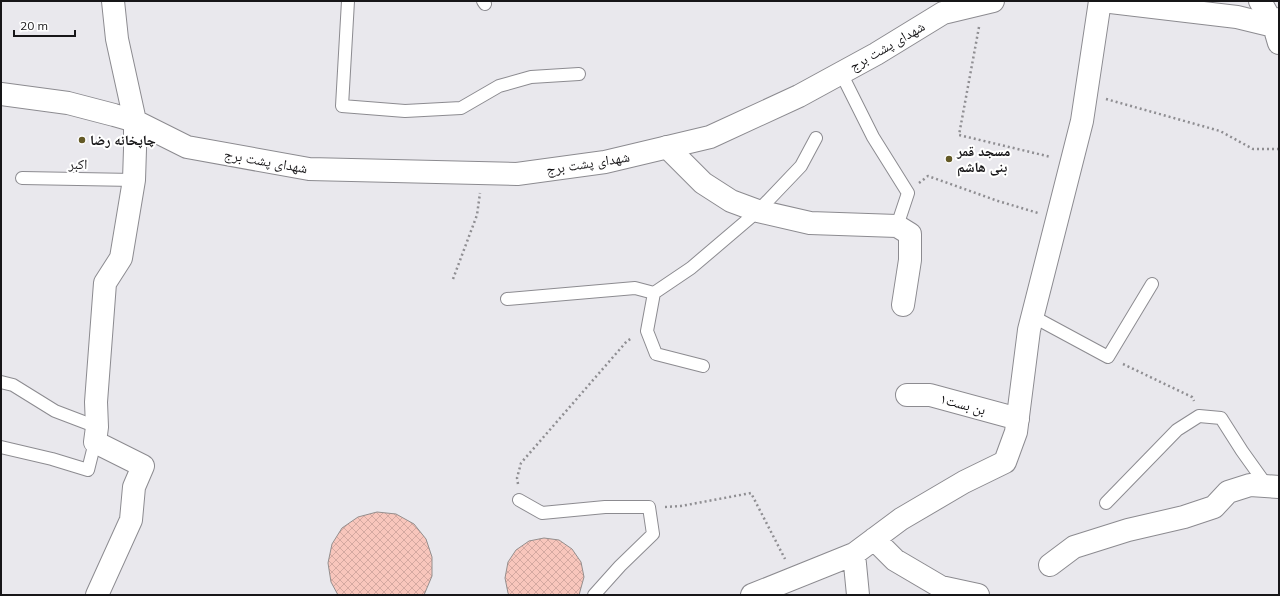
<svg xmlns="http://www.w3.org/2000/svg" width="1280" height="596" viewBox="0 0 1280 596" font-family="Mulish,'Noto Naskh Arabic',sans-serif">
<defs>
<pattern id="building-cross-hatch" width="8" height="8" patternUnits="userSpaceOnUse"><rect width="8" height="8" fill="#f8c6bc"/><path d="M0 0l8 8M0 8l8-8" fill="none" stroke="#d4a9a1"/></pattern>
</defs>
<rect width="100%" height="100%" fill="#e9e8ed"/>
<path fill="url(#building-cross-hatch)" stroke="#958f8e" d="M377,512L396,514L414,524L426,539L432,557V576L424,595H338L331,582L328,563L332,544L342,528L358,517Z
M544,538L559,540L572,549L581,562L584,577L579,595H509L508,593L505,578L508,562L516,550L529,541Z"/>
<g fill="none" stroke-linecap="round" stroke-linejoin="round">
<defs>
<path id="lane" d="M348,1L342,106L405,111L461,108L499,86L531,77L579,74
M483,1L485,4
M841,73L873,137L908,193L897,226
M22,178L134,180
M507,299L635,288L654,293
M1032,316L1108,357L1152,284
M703,366L656,354L647,331L654,293L691,268L758,211L801,166L816,138
M1,382L13,385L55,411L97,427
M1,447L52,459L88,470L95,442
M519,500L542,513L605,507H649L653,534L620,566L594,595
M1106,503L1177,430L1199,416L1221,418L1242,451L1267,486"/>
<path id="street" d="M1260,1L1274,26L1279,19
M667,147L703,183L731,201L758,211L810,223L897,226L910,234V260L903,305
M907,395H930L1018,419
M874,539L895,560L941,587L978,595
M854,554L858,595
M1050,565L1074,547L1128,530L1184,517L1214,507L1228,492L1250,485L1279,487
M97,595L131,520L134,487L143,466L95,442L97,427L96,402L105,283L121,258L134,180L135,149V121
M752,595L854,554L901,519L964,482L1005,462L1016,432L1029,330L1082,121L1100,1"/>
<path id="secondary" d="M113,1L117,39L135,121
M1102,1L1237,17L1274,26L1279,43
M1,94L68,103L114,115L135,121L187,147L309,169L517,174L605,162L710,137L799,96L876,54L943,13L993,1"/>
</defs>
<use href="#lane" stroke="#8c8b90" stroke-width="14"/>
<use href="#street" stroke="#8c8b90" stroke-width="24"/>
<use href="#secondary" stroke="#8c8b90" stroke-width="24"/>
<path stroke="#8f8e92" stroke-width="2.5" stroke-dasharray="2 3" stroke-linecap="butt" d="M979,27L959,135L1051,157
M1106,99L1220,131L1253,149H1279
M919,183L928,176L998,201L1038,213
M453,279L477,215L480,193
M1123,364L1192,397L1194,401
M518,484L517,478L521,463L627,341L632,338
M665,507L681,506L751,493L785,559"/>
<use href="#lane" stroke="#fff" stroke-width="12"/>
<use href="#street" stroke="#fff" stroke-width="22"/>
<use href="#secondary" stroke="#fff" stroke-width="22"/>
</g>
<g fill="#635926" stroke="#fff" stroke-width="1.5">
<circle cx="82" cy="140" r="4"/>
<circle cx="949" cy="159" r="4"/>
</g>
<g text-anchor="middle" dominant-baseline="central" stroke-width="4" stroke-linejoin="round" paint-order="stroke">
<g font-size="14" fill="#171618" stroke="#fff">
<text transform="translate(887 46) rotate(-30)">شهدای پشت برج</text>
<text transform="translate(266 161) rotate(10)">شهدای پشت برج</text>
<text transform="translate(588 163) rotate(-9)">شهدای پشت برج</text>
<text transform="translate(78 164) rotate(1)">اکبر</text>
<text transform="translate(963 404) rotate(15)">بن بست۱</text>
</g>
<g font-size="14" font-weight="bold" fill="#171618" stroke="#fff" text-anchor="start">
<text x="90" y="140">چاپخانه رضا</text>
<text x="957" y="151">مسجد قمر<tspan x="957" dy="16">بنی هاشم</tspan></text>
</g>
</g>
<rect width="1280" height="596" fill="none" stroke="#171618" stroke-width="4"/>
<path d="M14 30v6h61v-6" fill="none" stroke="#171618" stroke-width="2"/>
<text x="20" y="30" font-size="12" fill="#171618" stroke="#ffffff" stroke-width="3" paint-order="stroke">20 m</text>
</svg>
